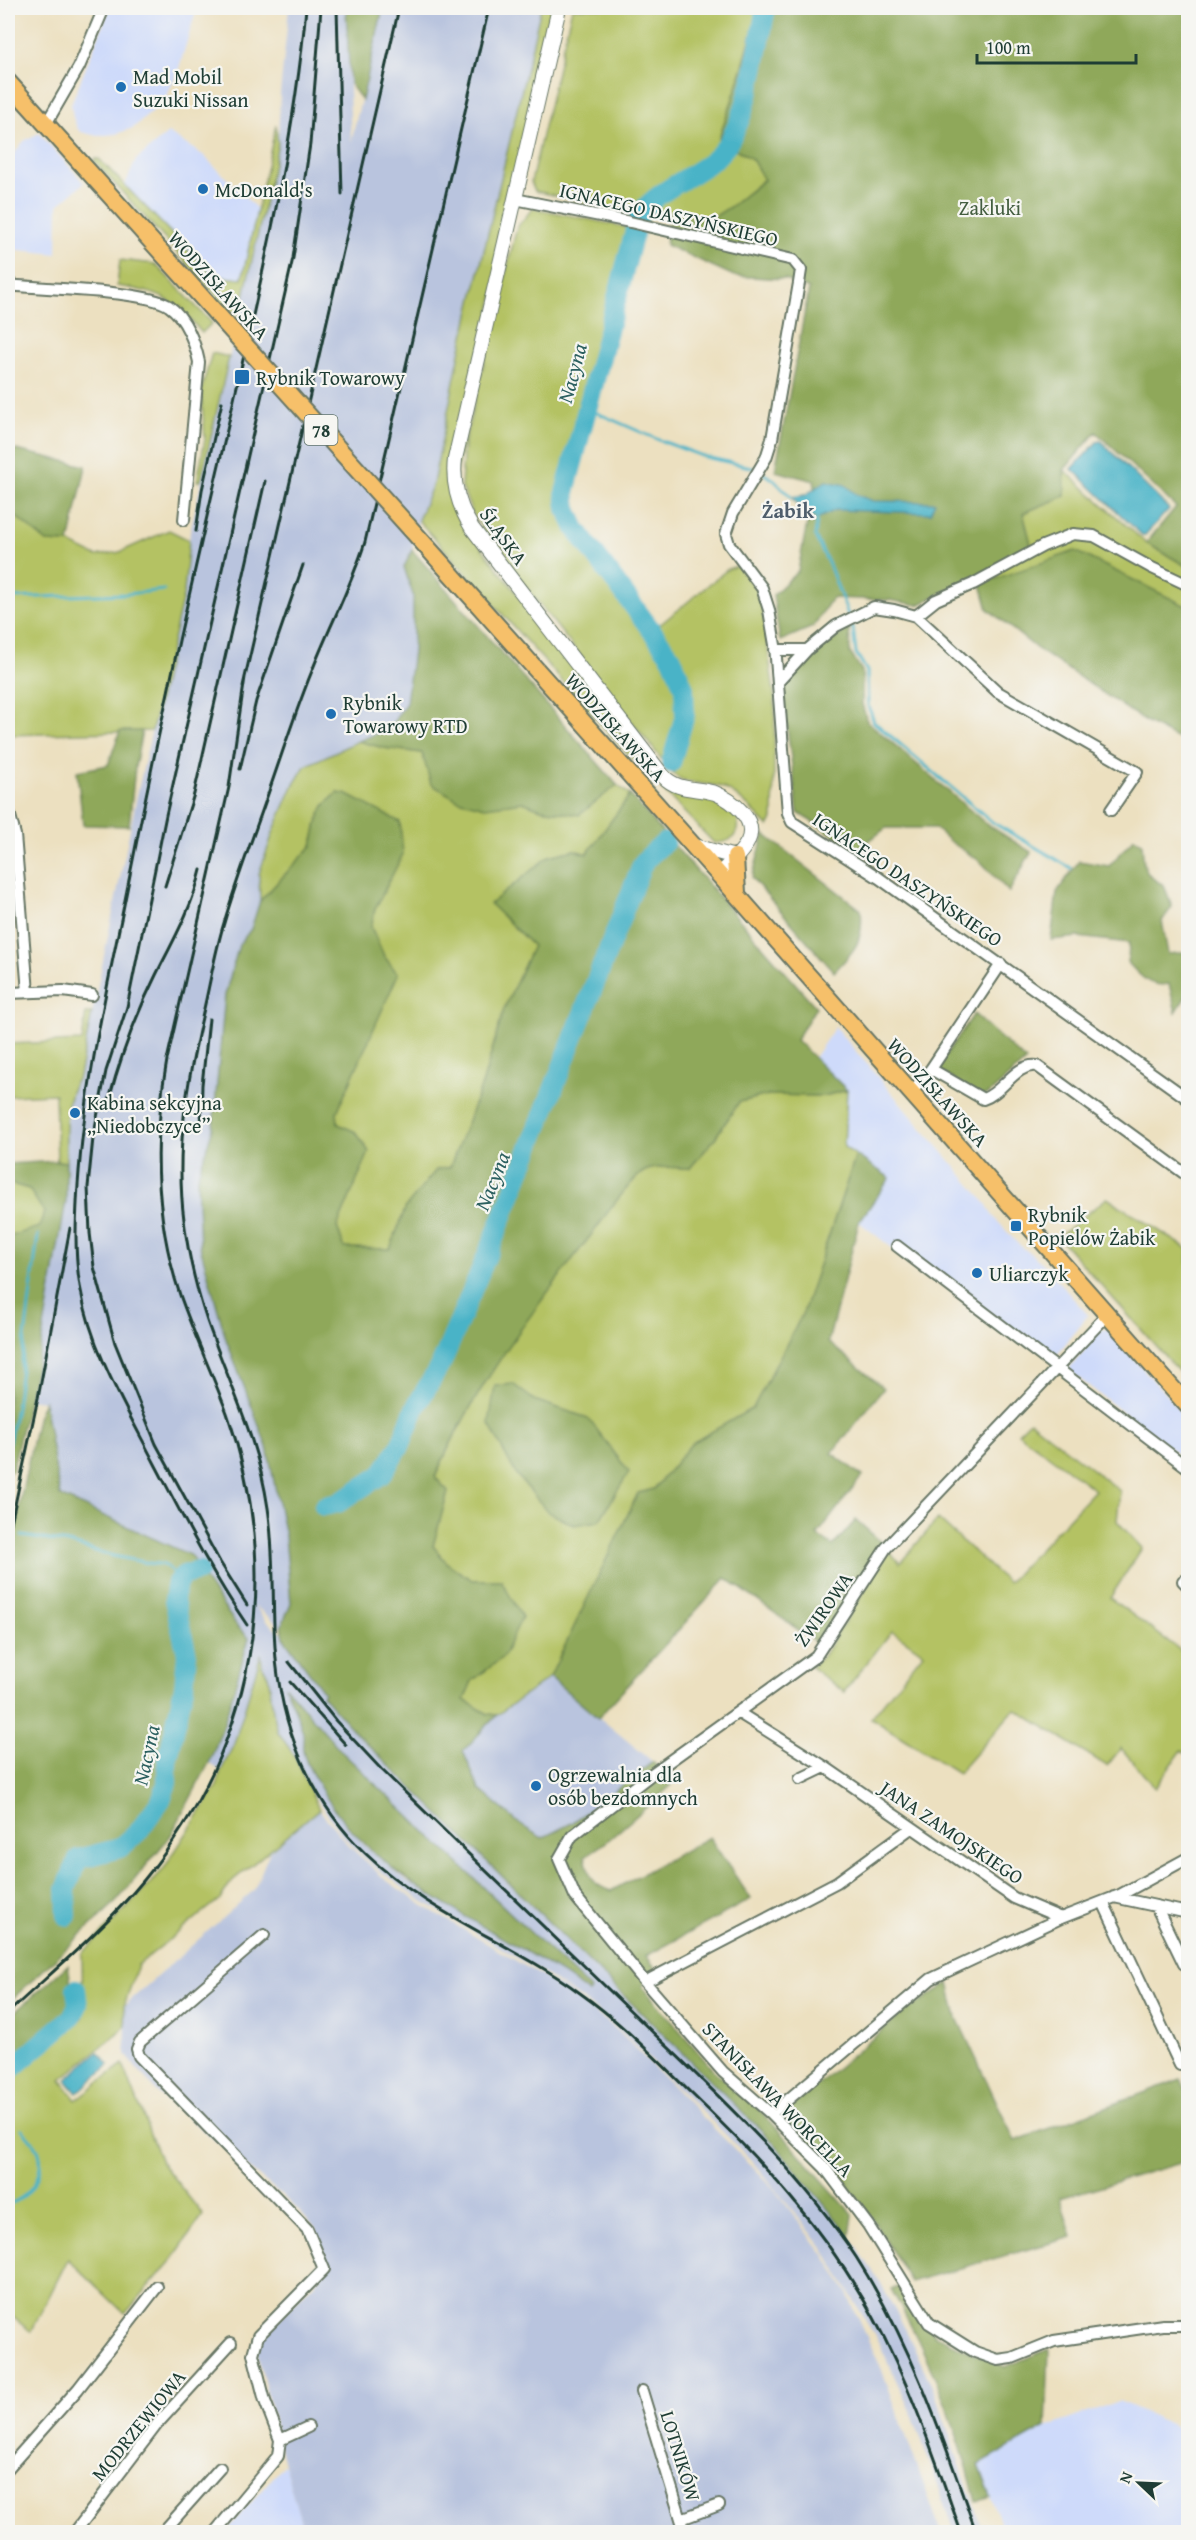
<svg xmlns="http://www.w3.org/2000/svg" width="1196" height="2540" viewBox="0 0 1196 2540" font-family="'Gentium Book Plus',serif">
<rect width="100%" height="100%" fill="#f6f6f2"/>
<filter id="ink" filterUnits="userSpaceOnUse"><feTurbulence type="fractalNoise" baseFrequency=".0167" numOctaves="2"/><feDisplacementMap in="SourceGraphic" scale="12" xChannelSelector="R" yChannelSelector="G"/><feConvolveMatrix kernelMatrix="1 2 1 2 8 2 1 2 1" color-interpolation-filters="sRGB"/></filter>
<filter id="wash" filterUnits="userSpaceOnUse"><feTurbulence type="fractalNoise" baseFrequency=".008" numOctaves="4" result="noise"/><feDisplacementMap in="SourceGraphic" scale="24" xChannelSelector="R" yChannelSelector="G"/><feGaussianBlur stdDeviation="1.35" result="paint"/><feColorMatrix in="noise" values="0 0 0 0 0 0 0 0 0 0 0 0 0 0 0 0 0 1.4 0 .05"/><feComposite in="paint" operator="in"/></filter>
<g filter="url(#wash)">
<rect width="100%" height="100%" fill="#ece0c0"/>
<path fill="#cedafa" d="M110,8H197L178,71L167,95L154,110L133,128L116,134L97,136L81,132L77,128L73,117L71,104Z
M39,133L84,183L58,205L57,254L8,249V162L24,141Z
M168,133L203,155L257,209L242,279L213,276L125,185L136,160Z
M835,1027L982,1198L993,1216L1017,1243L1040,1261L1088,1315L1056,1356L1049,1354L1012,1330L895,1250L859,1222L890,1178L844,1147L847,1090L814,1058Z
M1108,1329L1188,1420V1462L1068,1370L1101,1330Z
M1119,2401L1188,2432V2532H1004L979,2465L1043,2429Z
M284,2464L304,2532H226Z"/>
<path fill="#b9c4de" fill-rule="evenodd" d="M289,8H346L351,142L383,8H541L460,353L433,484L418,520L412,550L404,567L413,595V651L406,703L389,730L320,758L293,787L259,874L260,901L251,929L239,945L225,995L213,1128L197,1178L200,1245L226,1339L267,1447L285,1536L291,1603L281,1627L254,1605L266,1621L284,1635L324,1692L322,1695L354,1732L642,2015L723,2090L812,2185L845,2229L878,2279L906,2330L936,2395L983,2532H955L913,2417L880,2345L822,2246L751,2160L617,2027L584,2001L549,1977L417,1898L372,1865L344,1837L308,1787L294,1755L278,1732L273,1711L268,1674L262,1666L260,1656L234,1744L221,1771L209,1763L237,1682L247,1635L238,1627L207,1583L192,1556L60,1496L44,1401L28,1399L40,1350L66,1201V1136L69,1102L74,1083L79,1076L85,1048L139,786L184,592L190,532L278,144L280,94ZM287,1688L343,1753L591,1990L588,1993L557,1971L404,1879L365,1846L346,1825L303,1752V1733Z
M550,1677L653,1762L572,1823L542,1838L522,1826L479,1789L463,1751L497,1715Z
M319,1809L347,1844L386,1880L424,1906L567,1991L616,2029L773,2188L823,2253L846,2291L882,2370L941,2532H304L284,2464L255,2344L325,2272L326,2259L315,2228L289,2201L159,2094L125,2054L126,2026L124,2006L254,1890L270,1851Z"/>
<path fill="#b4c264" stroke="#6a804c" stroke-width="1.5" d="M541,8H554L452,493L458,517L669,791C699,804 710,787 738,819C738,838 732,842 714,843L624,750L418,520L433,484L460,353Z
M572,8H759L738,84L719,138L752,159L764,179L730,207L706,222L670,212L633,213L535,191L531,182Z
M276,125L278,144L239,318L221,301L94,161L95,159H99L106,166L213,276L242,279Z
M533,208L631,228L616,291L623,290L567,495L573,514L669,647L679,665L682,717H680L666,765L496,549L472,513L461,485L464,445L517,227Z
M120,260L155,264L212,323L202,333C173,299 162,292 117,286Z
M212,353L229,357L201,481H197L205,439L201,391Z
M1064,470L1146,543L1188,567V744L1148,723L1036,648L988,609L981,584L972,576L1032,548L1023,513L1065,496Z
M8,510L47,542L69,543L96,556L120,552L169,530L189,540L184,592L152,731L8,735Z
M737,566L759,591L764,620L775,701L773,819L768,826C753,812 735,788 713,785C697,782 687,785 673,774C678,754 690,722 691,702C692,675 674,647 657,627L728,569Z
M358,741L384,748L422,753L447,793L458,800L485,806L523,802L541,809L578,814L617,785L630,795L587,854L574,850L491,904L533,946L504,1009L483,1082L450,1167L406,1207L390,1249L344,1248L337,1227L369,1152L356,1132L338,1124L337,1112L349,1084L384,956L371,927L375,909L390,880L337,793L324,807L318,819L312,846L260,901L259,874L274,830L293,786L305,766Z
M86,1013H92L79,1076C63,1099 66,1134 66,1162L57,1161L55,1094L8,1096V1044L82,1041Z
M847,1090L844,1147L856,1155L803,1313L753,1408L692,1443L654,1489L638,1494L550,1677L497,1715L488,1714L464,1700L472,1681L503,1657L502,1580H472L447,1563L433,1546L448,1491L435,1478C474,1386 537,1304 598,1226C606,1214 634,1176 645,1171C658,1164 676,1168 690,1168L713,1141L739,1102L768,1095L824,1096Z
M8,1183L29,1189L45,1212L39,1227L11,1238L8,1237Z
M1107,1198L1188,1249V1366L1181,1374L1058,1237Z
M1030,1421L1120,1491L1117,1521L1142,1548L1110,1598L1188,1656V1756L1182,1750L1155,1788L1121,1748L1107,1766L1015,1709L958,1773L871,1718L923,1653L892,1631L844,1692L811,1667L824,1655L889,1551L900,1563L938,1519L1008,1583L1095,1490L1018,1433Z
M261,1654L262,1666L268,1674L273,1711L278,1732L294,1755L319,1809L231,1882L221,1898L138,1965L124,2006L126,2026L61,2080L76,2100L123,2064L161,2162L203,2215L171,2261L125,2314L68,2259L31,2332L8,2313V2083L83,2018L82,1954L163,1870L217,1786L221,1771L234,1744Z"/>
<path fill="#8fa85a" stroke="#577247" stroke-width="1.5" d="M346,8H383L362,100L350,84Z
M759,8H1188V567L1146,543L1176,507L1096,432L1064,470L1065,496L1023,513L1032,548L918,605L889,600L832,598L813,627L780,641L773,595L798,571L815,481L775,471L809,289L785,279L734,276L666,245L670,212L706,222L730,207L764,180L752,159L719,139L738,84Z
M12,449L86,466L69,543L47,542L8,510V470Z
M412,550L617,785L579,815L541,809L523,802L485,807L458,800L431,784L422,753L384,748L358,741L389,729L406,703L413,651V595L404,567Z
M1075,551L1188,607V744L1148,723L1036,648L988,609L981,584Z
M849,628L850,653L862,671V704L867,721L985,823L1031,852L1009,892L981,862L948,840L935,828H886L857,850L798,813L782,688L802,663Z
M120,731H142L135,767L129,826L83,825L77,771L108,765Z
M337,793L346,794L400,822L403,854L375,909L371,927L384,956L398,974L337,1112L338,1124L356,1132L369,1152L337,1227L344,1248L390,1249L406,1207L436,1170L450,1167L483,1082L504,1009L533,946L490,904L549,856L574,850L587,854L630,795L816,1007L796,1040L847,1090L824,1096L768,1095L739,1102L713,1141L690,1168C676,1168 658,1165 645,1171C634,1176 606,1214 598,1226C538,1304 474,1386 435,1477L448,1491L433,1546L447,1563L472,1580H501L522,1617L503,1657L472,1681L464,1700L488,1714L497,1715L463,1751L479,1789L522,1826L542,1838L572,1823L653,1762L672,1785L605,1843L585,1856C589,1875 591,1885 611,1891L709,1837L751,1899L646,1956L658,1971L642,1986L714,2071L743,2094L772,2123L853,2215L850,2236L772,2141L354,1731L322,1695L324,1692L285,1640L281,1627L291,1603L285,1536L267,1447L226,1339L200,1246L197,1178L213,1128L225,995L239,945L251,929L260,901L312,846L318,819L324,806Z
M764,834L861,910C864,942 855,950 834,972L752,878Z
M1134,838L1142,843C1144,866 1141,874 1164,885L1172,907L1162,921L1168,954L1188,952V993L1176,1012L1169,984C1149,988 1141,976 1128,963L1129,943L1078,937L1051,940L1057,892L1079,861L1109,866Z
M974,1014L1026,1061L989,1094L980,1096L936,1069Z
M856,1155L890,1178L859,1222L828,1342L884,1388L832,1453L862,1476L817,1535L833,1546L856,1520L882,1543L818,1644L726,1578L598,1718L550,1677L638,1493L654,1489L692,1443L753,1408L803,1313Z
M57,1161L66,1162V1201L40,1350L12,1471L8,1473V1375L16,1329H8V1237L39,1227L44,1212L29,1189L8,1183V1164Z
M513,1384L534,1400L588,1418L629,1472L599,1521L574,1525L548,1512L516,1474L489,1424L495,1386Z
M44,1401L60,1496L192,1556L207,1583L238,1627L249,1638L223,1727L209,1763L171,1835L117,1901L8,2003V1561L37,1418Z
M285,1686L343,1753L591,1990L589,1993C496,1923 374,1888 316,1780C311,1772 305,1760 303,1751C302,1745 304,1739 303,1733C299,1717 291,1701 285,1686Z
M68,1965L74,2003L68,2016L8,2067V2018Z
M949,1983L957,2018L1015,2141L1181,2079L1188,2094V2161L1060,2198L1072,2237L911,2282L870,2215L837,2173L780,2116L904,2012Z
M898,2286L935,2336L1005,2367L1049,2349L1046,2427L979,2465L991,2497L976,2502C958,2428 929,2355 891,2289Z"/>
<path fill="#49b3c7" stroke="#34787e" stroke-width="1.5" d="M1101,441L1169,509L1145,535H1142L1072,469L1097,442Z
M826,481L845,485L857,495L873,501L935,502L930,513L836,510L817,519L810,516L791,497L805,495Z
M98,2052L109,2065L77,2093L66,2080Z"/>
<g fill="none" stroke-linecap="round" stroke-linejoin="round">
<path stroke="#49b3c7" stroke-width="3" d="M588,409L659,440L705,457L751,467L773,479L791,497
M817,519L815,536L830,567L853,628L856,653L867,671L868,705L874,722L992,822L1071,868
M8,598L127,594L164,590
M8,1447L16,1408L38,1235
M22,1536L68,1543L113,1556L154,1564C167,1562 171,1571 179,1580
M8,2204C29,2199 45,2174 39,2152C37,2144 27,2136 22,2129"/>
<path stroke="#49b3c7" stroke-width="20" d="M671,763L685,715L684,688L672,658L576,529L567,509L565,492L639,215C656,191 689,179 712,161C749,132 757,51 766,8
M324,1506L338,1503L381,1475L400,1446L415,1408L442,1362L495,1236L641,867L645,860L665,842
M67,1916L66,1889L78,1859L120,1848L138,1832L161,1800L167,1783V1762L184,1687L187,1654L174,1600L177,1582L184,1575L199,1571
M8,2072L72,2017L78,2005L76,1989"/>
</g>
</g>
<g filter="url(#ink)">
<g fill="none" stroke-linecap="round" stroke-linejoin="round">
<defs>
<path id="minor" d="M46,124L79,67L104,8
M515,199L630,222L793,260L801,270L799,283L772,439L766,458L733,513L726,534L729,544L762,588L769,610L775,645L788,813L792,822L879,878L1188,1099
M8,285C41,289 145,290 169,306C186,318 195,343 199,362L184,520
M916,616L936,600L973,584L1043,546L1073,534L1094,536L1150,567L1188,585
M775,650H807
M778,682L807,650L836,626L874,607L894,610L916,616L998,692L1137,772L1111,810
M8,808L15,835L28,992
M8,993L63,991L92,995
M931,1069L983,1099C1003,1093 1015,1063 1037,1066L1188,1176
M911,1093L931,1069L1001,964
M897,1246L1188,1468
M1108,1314L886,1548L816,1656L653,1773L572,1836L559,1859L575,1896L645,1982L723,2072L771,2114L825,2168L868,2225L929,2323L975,2352L998,2360L1012,2358L1054,2341L1163,2325H1188
M1183,1581L1188,1586
M739,1713L825,1767L1014,1898L1061,1918L1120,1895L1188,1858
M800,1779L825,1767
M1114,1897L1188,1913
M1103,1902L1180,2065
M1156,1906L1184,1964
M645,1982L837,1882L911,1828
M771,2114L931,1979L1061,1918
M642,2391L685,2532
M280,2440L308,2427
M8,2468L78,2389L157,2287
M681,2519L719,2505
M75,2532L158,2423L231,2343
M163,2532L220,2468
M215,2532L278,2456L280,2440L265,2401L253,2354L258,2336L324,2269L307,2229L139,2056L137,2049L140,2042L264,1935"/>
<path id="tertiary" d="M559,8L455,459C452,484 459,507 472,528L663,776C679,792 695,787 715,793C725,797 735,804 742,812C764,837 737,856 720,873
M695,846L735,857"/>
<path id="primary" d="M8,82L216,313
M427,547C682,832 936,1119 1188,1406
M735,857L737,893"/>
</defs>
<use href="#minor" stroke="#677665" stroke-width="14"/>
<use href="#tertiary" stroke="#677665" stroke-width="16"/>
<use href="#primary" stroke="#677665" stroke-width="20"/>
<use href="#minor" stroke="#fff" stroke-width="10"/>
<use href="#tertiary" stroke="#fff" stroke-width="14"/>
<use href="#primary" stroke="#f6c06b" stroke-width="16"/>
<path stroke="#1f3d34" stroke-width="3" d="M337,8L342,194
M489,8L365,542C351,587 329,627 312,671C296,710 283,751 269,791C254,835 237,878 224,923C215,952 210,983 203,1013C187,1082 175,1149 184,1220C188,1254 196,1288 207,1321C230,1386 258,1439 268,1508C275,1554 272,1601 275,1647C280,1725 309,1800 366,1854C427,1913 512,1943 580,1993C621,2022 656,2059 692,2094C762,2161 827,2231 874,2318C911,2386 935,2459 961,2532
M196,531L202,490L222,402
M243,686L399,8
M240,769L256,701L303,565
M165,886L194,794L265,481
M109,1100C120,1058 136,1015 156,975C173,941 192,908 201,870
M201,1127L202,1085L209,1019
M8,1537L38,1398L70,1228
M247,1605L220,1562L156,1444L115,1343L94,1267L90,1233L88,1187L93,1138L106,1071L127,1007L166,815L293,258L310,144L321,8
M247,1625C212,1574 184,1519 155,1464C125,1406 91,1350 80,1286C74,1252 76,1219 78,1185C84,1092 104,1001 123,910C154,752 188,595 225,439C257,296 293,154 306,8
M289,1662L336,1721L381,1769C468,1853 554,1937 640,2020C717,2095 797,2167 856,2257C911,2343 943,2437 976,2532
M290,1682L346,1745
M8,2013C54,1970 104,1929 144,1880C255,1745 285,1578 227,1413C212,1373 194,1335 180,1295C155,1219 153,1138 167,1060L229,787L245,677"/>
<defs>
<path id="primary-bridge" d="M216,313L427,547"/>
</defs>
<use href="#primary-bridge" stroke="#677665" stroke-width="20" stroke-linecap="butt"/>
<use href="#primary-bridge" stroke="#f6c06b" stroke-width="16"/>
</g>
</g>
<g fill="#1f6fb2" stroke="#f6f6f2" stroke-width="2">
<circle cx="121" cy="87" r="6"/>
<circle cx="203" cy="189" r="6"/>
<rect x="234" y="369" width="16" height="16" rx="3"/>
<circle cx="331" cy="714" r="6"/>
<circle cx="75" cy="1113" r="6"/>
<rect x="1010" y="1220" width="12" height="12" rx="3"/>
<circle cx="977" cy="1273" r="6"/>
<circle cx="536" cy="1786" r="6"/>
</g>
<g text-anchor="middle" dominant-baseline="central" stroke-width="4.5" stroke-linejoin="round" paint-order="stroke">
<rect fill="#f6f6f2" stroke="#60746d" stroke-width="1.5" x="304.5" y="415" width="33" height="30" rx="4.5"/>
<g font-size="18" font-weight="bold" fill="#1f3d34">
<text x="321" y="430">78</text>
</g>
<g font-size="20" fill="#1f3d34" stroke="#f6f6f2" text-anchor="start">
<text x="133" y="76">Mad Mobil<tspan x="133" dy="23">Suzuki Nissan</tspan></text>
<text x="215" y="189">McDonald's</text>
<text x="256" y="377">Rybnik Towarowy</text>
<text x="343" y="702">Rybnik<tspan x="343" dy="23">Towarowy RTD</tspan></text>
<text x="87" y="1102">Kabina sekcyjna<tspan x="87" dy="23">„Niedobczyce”</tspan></text>
<text x="1028" y="1214">Rybnik<tspan x="1028" dy="23">Popielów Żabik</tspan></text>
<text x="989" y="1273">Uliarczyk</text>
<text x="548" y="1774">Ogrzewalnia dla<tspan x="548" dy="23">osób bezdomnych</tspan></text>
</g>
<g font-size="20" fill="#445e40" stroke="#f6f6f2">
<text x="990" y="207">Zakluki</text>
</g>
<g font-size="20" fill="#1f3d34" stroke="#f6f6f2">
<text transform="translate(669 214) rotate(13)">IGNACEGO DASZYŃSKIEGO</text>
<text transform="translate(219 285) rotate(48)">WODZISŁAWSKA</text>
<text transform="translate(504 536) rotate(54)">ŚLĄSKA</text>
<text transform="translate(616 727) rotate(48)">WODZISŁAWSKA</text>
<text transform="translate(908 879) rotate(34)">IGNACEGO DASZYŃSKIEGO</text>
<text transform="translate(938 1092) rotate(48)">WODZISŁAWSKA</text>
<text transform="translate(823 1609) rotate(-55)">ŻWIROWA</text>
<text transform="translate(952 1832) rotate(34)">JANA ZAMOJSKIEGO</text>
<text transform="translate(778 2099) rotate(46)">STANISŁAWA WORCELLA</text>
<text transform="translate(138 2425) rotate(-51)">MODRZEWIOWA</text>
<text transform="translate(681 2456) rotate(73)">LOTNIKÓW</text>
</g>
<g font-size="21" font-style="italic" fill="#2c6060" stroke="#f6f6f2">
<text transform="translate(572 373) rotate(-75)">Nacyna</text>
<text transform="translate(492 1181) rotate(-68)">Nacyna</text>
<text transform="translate(146 1755) rotate(-78)">Nacyna</text>
</g>
<g font-size="21" font-weight="bold" fill="#4f5e6c" stroke="#f6f6f2">
<text x="788" y="510">Żabik</text>
</g>
</g>
<rect width="1196" height="2540" fill="none" stroke="#f6f6f2" stroke-width="30"/>
<g transform="translate(1139 2483) rotate(293)" stroke="#f6f6f2" stroke-width="4.5" paint-order="stroke">
<path d="M0-4.5L10 22L0 15L-10 22Z" fill="#1f3d34"/>
<text y="-9" font-size="16" font-weight="bold" text-anchor="middle" fill="#1f3d34">N</text>
</g>
<path d="M977 54v9h159v-9" fill="none" stroke="#1f3d34" stroke-width="3"/>
<text x="986" y="54" font-size="18" fill="#1f3d34" stroke="#f6f6f2" stroke-width="4.5" paint-order="stroke">100 m</text>
</svg>
